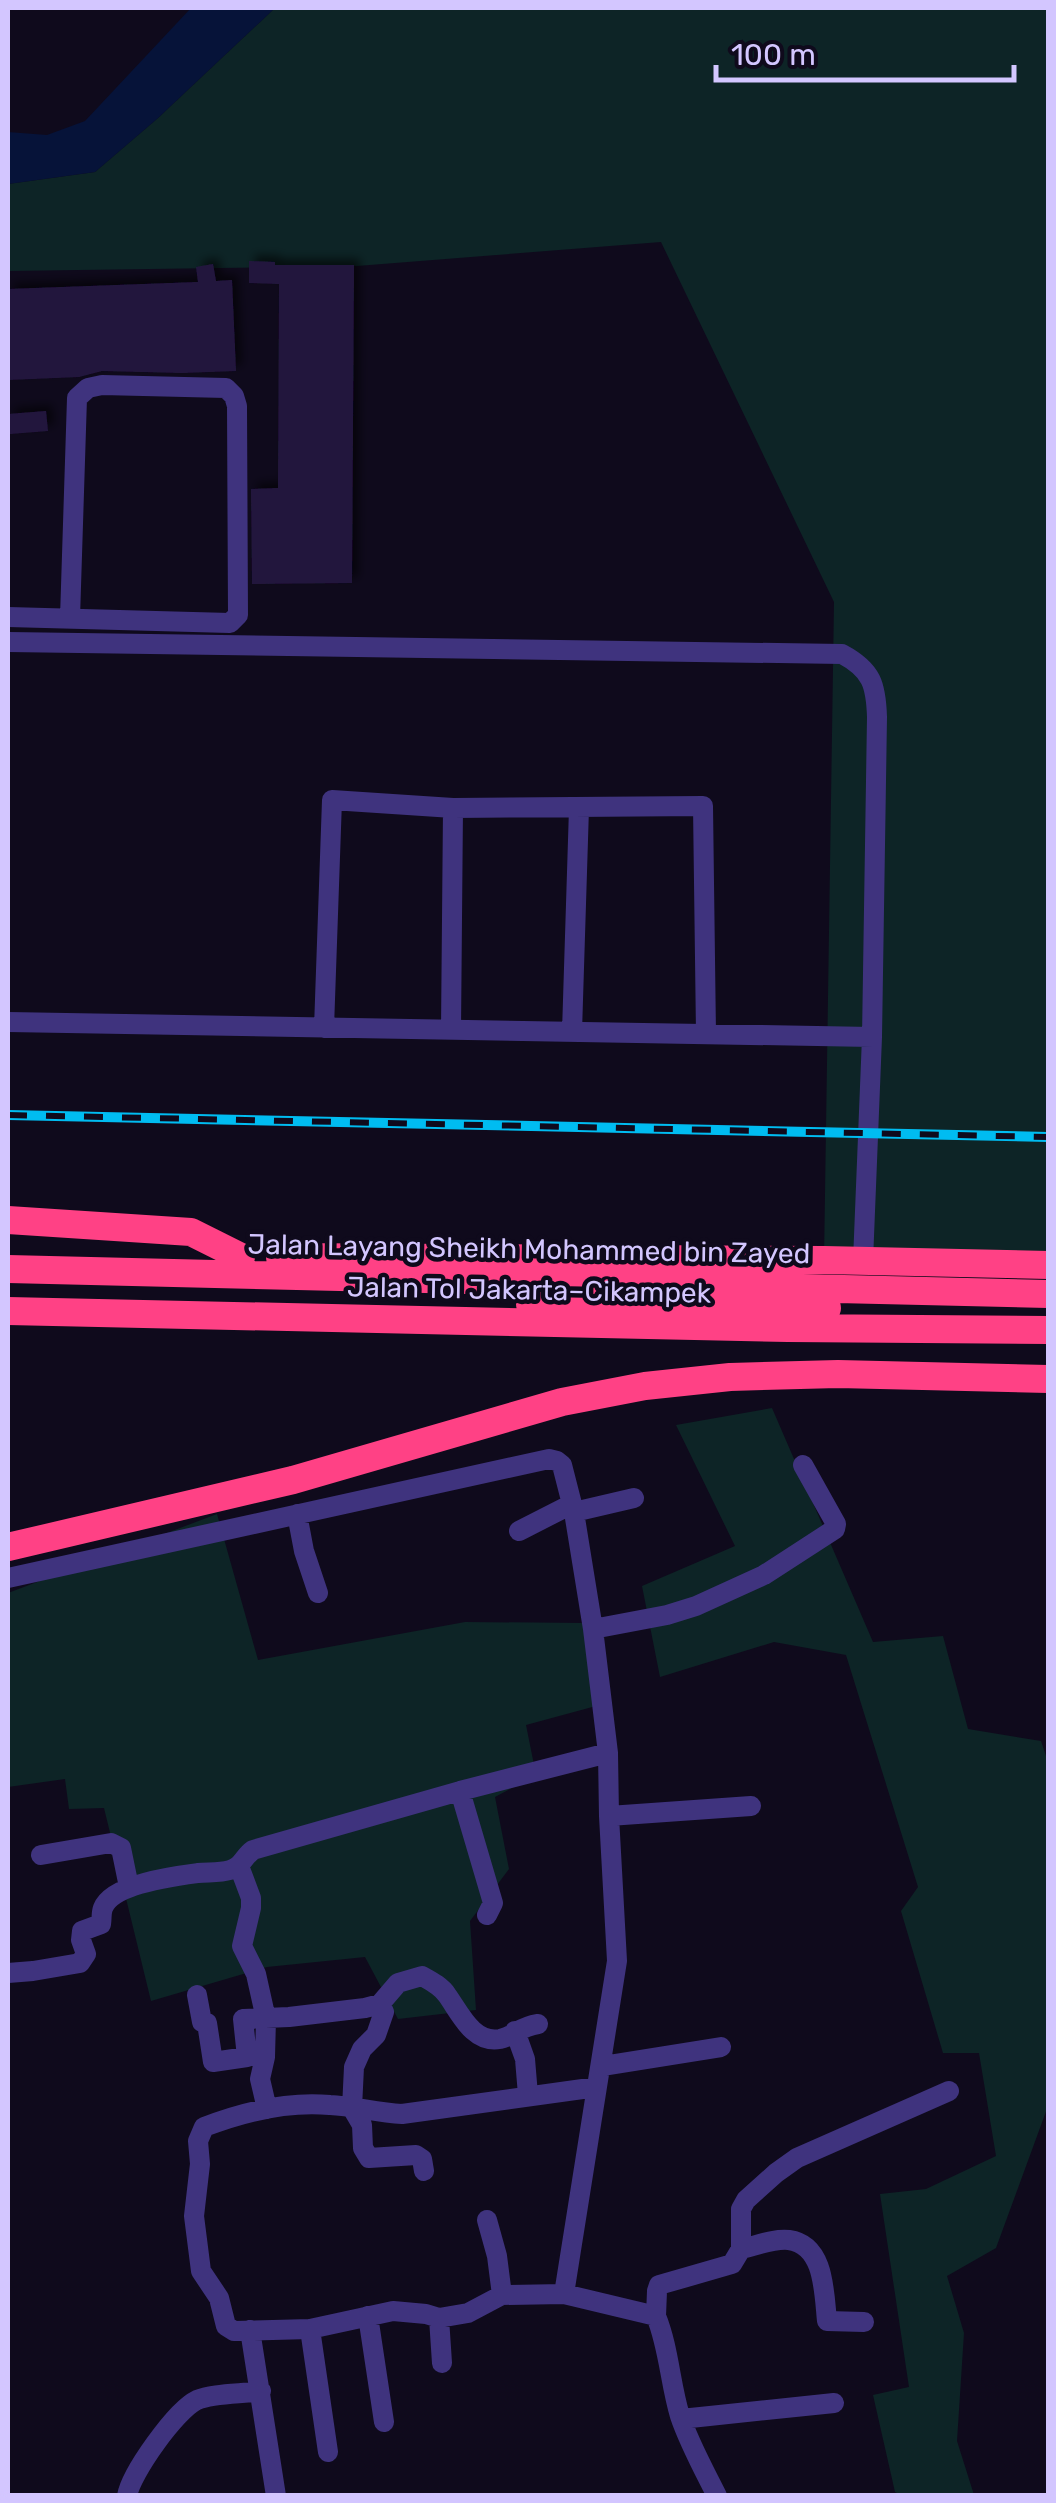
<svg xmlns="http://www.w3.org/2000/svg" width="1056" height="2503" viewBox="0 0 1056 2503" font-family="Rubik,sans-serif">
<defs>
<filter id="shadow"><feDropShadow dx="6" dy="-6" stdDeviation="5" flood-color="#0009"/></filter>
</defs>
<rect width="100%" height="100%" fill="#0f0a1c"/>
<path fill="#0d2426" d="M275,8H1048V1265L824,1260L834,602L661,242L357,266L8,271V184L95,172L158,118Z
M772,1408L873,1642L943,1636L968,1729L1041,1741L1048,1762V2106L996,2248L947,2276L964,2333L957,2441L974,2495L903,2496L895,2492L873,2395L909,2387L880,2194L926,2189L996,2156L979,2053H943L901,1911L918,1887L846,1655L774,1642L660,1677L642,1586L735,1546L676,1425Z
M217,1514L258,1660L465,1622L583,1623L596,1706L526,1725L536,1775L495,1797L509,1869L470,1921L476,2010L398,2019L365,1957L267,1967L151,2001L104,1808L69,1809L65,1779L8,1787V1593Z"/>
<path fill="#061339" d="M191,8H275L158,118L95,172L8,184V132L47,135L85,121Z"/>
<path fill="#23163e" filter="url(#shadow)" d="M249,261L275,262V265H354L352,583L252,584L251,489L278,488L279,284L249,283Z
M213,264L216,281L232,280L236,371L182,373L102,371L79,377L8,380V289L198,282L196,267Z
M46,411L48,431L10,434L8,414Z"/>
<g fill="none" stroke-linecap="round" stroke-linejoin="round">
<path stroke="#3f337e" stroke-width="20" d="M8,617L230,623L238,615L237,406L234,396L226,388L102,385L88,388L77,398L70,618
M8,642L842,654C872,670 876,685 877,717L872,1037L863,1261
M8,1022L872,1037
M324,1028L332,800L453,808L703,806L706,1034
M451,1030L453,808
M572,1032L579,808
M574,1512L634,1498
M297,1514L304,1551L318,1593
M519,1531L572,1504
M8,1578L549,1459L557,1461L562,1465L574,1512L593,1629L608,1753L609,1816L617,1961L564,2294
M593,1629L667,1615L696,1606L764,1575L835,1529L836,1524L803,1465
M460,1791L493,1903L487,1915
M609,1816L751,1806
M41,1855L111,1843L121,1848L129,1887
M239,1866L251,1898V1908L242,1946L256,1974L266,2019L265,2057L260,2079L267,2109
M8,1973L33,1971L80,1963L86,1954L81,1940L82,1931L101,1924C102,1918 101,1913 103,1908C112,1884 175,1876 198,1873C209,1872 220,1873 230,1870C243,1866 243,1857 253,1850L460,1791L608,1753
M197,1995L202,2022L207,2023L213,2062L247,2057L243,2019L289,2017L365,2008L380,2004L384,2012L376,2035L362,2049L354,2067L352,2108L362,2125L363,2148L369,2158L416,2155L422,2159L424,2171
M380,2004L398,1983L422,1976C431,1981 441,1986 447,1995C460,2013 473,2044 500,2039C514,2036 519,2027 538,2024
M515,2031L525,2059L528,2095
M602,2066L721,2047
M597,2087L402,2114C377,2113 354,2106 330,2105C287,2101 243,2112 204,2127L198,2141L200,2164L194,2216L201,2271L219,2298L226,2326L234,2331L310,2329L393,2311L426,2314L439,2318L468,2313L502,2295L564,2294L656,2316C669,2348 670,2383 680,2416C689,2443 704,2470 717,2496
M487,2220L497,2256L502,2295
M741,2249C755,2246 775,2238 789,2240C825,2245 824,2293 827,2321L864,2322
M368,2316L384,2422
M656,2316L657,2291L659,2285L732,2264L741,2249V2209L746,2200L776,2173L797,2158L949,2091
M439,2318L442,2363
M310,2329L328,2452
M250,2330L276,2496
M681,2419L834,2403
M127,2496C131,2473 176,2410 197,2400C213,2393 243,2394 261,2391"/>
<path stroke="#ff4185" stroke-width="28" d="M8,1220L191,1232L241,1257
M280,1257L824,1260L1048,1265
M8,1269L1048,1294
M530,1304L827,1308
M8,1311L788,1328L1048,1330
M8,1547L293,1480L562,1402L645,1386L730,1377L838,1374L1048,1379"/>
<defs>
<path id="rail" d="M8,1115L1048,1137"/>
</defs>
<use href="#rail" stroke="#00bcf1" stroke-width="10"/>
<use href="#rail" stroke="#0f0a1c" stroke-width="6" stroke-dasharray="19" stroke-linecap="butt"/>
</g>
<g text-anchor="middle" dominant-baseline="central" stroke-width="9" stroke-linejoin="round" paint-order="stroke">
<g font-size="28" fill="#d3c6ff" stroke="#0f0a1c">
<text transform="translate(529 1249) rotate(1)">Jalan Layang Sheikh Mohammed bin Zayed</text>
<text transform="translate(529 1290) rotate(1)">Jalan Tol Jakarta–Cikampek</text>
</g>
</g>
<rect width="1056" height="2503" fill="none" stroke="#d3c6ff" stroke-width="20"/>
<path d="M716 65v15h298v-15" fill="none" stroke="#d3c6ff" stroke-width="5"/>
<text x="731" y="65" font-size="30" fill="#d3c6ff" stroke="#0f0a1c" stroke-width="8" paint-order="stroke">100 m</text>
</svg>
